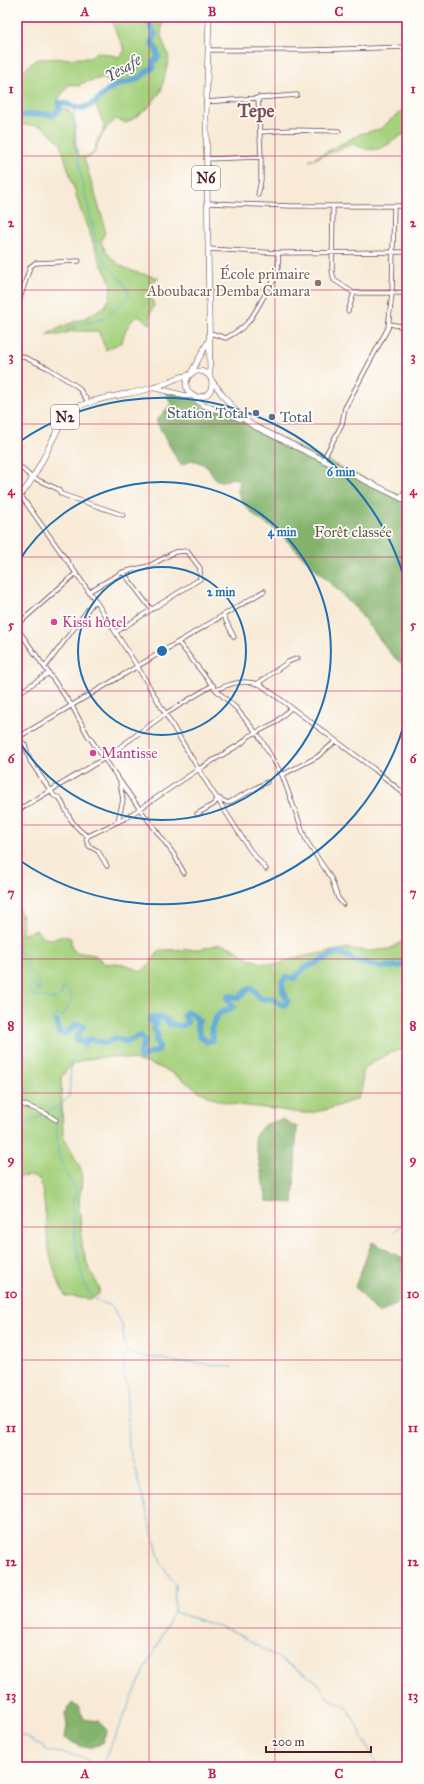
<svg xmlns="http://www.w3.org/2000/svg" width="424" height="1784" viewBox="0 0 424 1784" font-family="'IM FELL Great Primer',serif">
<rect width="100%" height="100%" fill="#fdfcf7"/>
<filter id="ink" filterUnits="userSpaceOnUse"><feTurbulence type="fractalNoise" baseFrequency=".025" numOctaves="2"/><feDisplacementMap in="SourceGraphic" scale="8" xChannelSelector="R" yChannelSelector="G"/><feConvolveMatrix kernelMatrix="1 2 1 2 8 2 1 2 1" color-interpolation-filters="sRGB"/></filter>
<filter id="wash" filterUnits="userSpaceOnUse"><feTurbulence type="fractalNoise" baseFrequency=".012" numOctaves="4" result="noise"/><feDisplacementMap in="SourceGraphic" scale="16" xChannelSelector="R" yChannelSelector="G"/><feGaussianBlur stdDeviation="0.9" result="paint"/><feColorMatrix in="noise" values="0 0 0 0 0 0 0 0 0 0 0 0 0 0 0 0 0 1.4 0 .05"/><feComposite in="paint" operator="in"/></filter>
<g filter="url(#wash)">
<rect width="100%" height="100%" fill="#f8ead6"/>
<path fill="#a6d17e" stroke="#787854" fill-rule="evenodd" d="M111,17H163L161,36L169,58L161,91L148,108L127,123L116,119C109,125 103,132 99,140C94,149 98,156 84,158L103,220L105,232L101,242C113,269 134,272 159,278L148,286L154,306L150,313L151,325L138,316C128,322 125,331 122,342L106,350L98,331H72L59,335H46L63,326L85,318L104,307L110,298L111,283L101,264L80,208L60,142L42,126L17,125V72H21L37,59L90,58L96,52L120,57L125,50L114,28ZM102,78L110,81L113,87L97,102L96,106L104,125L103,132L98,139L95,150L91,156L81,157C69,144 78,133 74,118C72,109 59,110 58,100L69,84L79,86L82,83Z
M407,106V134C402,134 398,138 393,141C378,152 369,152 353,144L309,161L360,134L380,129Z
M17,905C23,913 23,925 22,935L36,930L43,938L54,939L63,936L71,938V946L75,952L95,955L105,964C121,962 128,964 141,972C150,966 153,957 161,950L200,949L220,944L237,949L246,957L261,963L278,964L295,958L347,948L368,951L389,949L407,939V1049C391,1050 375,1060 363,1070L362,1088L358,1098C342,1105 325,1111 308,1113C300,1114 289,1111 281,1110C262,1107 232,1106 215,1099C198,1093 184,1079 168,1071C141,1058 78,1045 61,1078L63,1136L81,1169L82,1181L79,1200L82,1246L88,1266L99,1287V1294L90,1299L65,1296C57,1279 51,1263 48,1245C45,1223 46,1202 40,1180L31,1176L17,1177Z"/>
<path fill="#84b36d" stroke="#67694c" d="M164,389L226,410L240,419L407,499V669L392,655L357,610L341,594L277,531L255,516L243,504L238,492L240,481L232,478L223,482L215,479C209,467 204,463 191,460L182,465L179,463L156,421L171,404Z
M282,1119L297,1127L293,1203L267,1201L254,1137L264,1125Z
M372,1242L402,1258C407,1272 410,1287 400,1300C395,1306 385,1310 379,1314L355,1287Z
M72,1703L79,1708L84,1719L98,1721L107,1730L102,1743C85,1752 80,1746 65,1738L67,1726L65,1713Z"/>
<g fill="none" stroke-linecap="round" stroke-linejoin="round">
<path stroke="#5ba7d4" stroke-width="1" d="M67,329L105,318L130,296C125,278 108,271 101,254C95,242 93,228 90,215C81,179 74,143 74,106
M405,378L407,377
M17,945V951L28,958L27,969C34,976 39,979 40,989H36L32,984L29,985L30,993L33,996L57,999L61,995L63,988L65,987C77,998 69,1004 63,1016L56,1014L53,1020L56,1021
M61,1105V1116L56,1120L58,1153L68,1177L76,1189C75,1194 73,1199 73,1204C71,1221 80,1282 90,1294C96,1301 104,1303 112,1306L122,1325L126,1352L123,1371L128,1387L127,1405L129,1447L160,1561L175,1585L174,1612L142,1676L101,1767
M47,1112L61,1105L69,1096L71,1064L74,1057L85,1049L86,1044
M17,1140L25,1130L29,1122L44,1114
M394,1232L407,1219
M127,1352L141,1357L160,1358L176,1363L190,1362L232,1367
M175,1612L235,1632L315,1680L328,1698L348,1708L378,1767
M17,1734L25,1736L49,1751L80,1756L99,1767"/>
<path stroke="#5ba7d4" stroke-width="6" d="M17,116L42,114L54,115L59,109V103C67,102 75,109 83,108C97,105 102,93 113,87C120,83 128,83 134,80C141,78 146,71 153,68V62L158,58L157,51L152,43L155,34L150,26V17
M57,1022L59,1033C70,1035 70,1029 77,1024L83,1026L76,1038L84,1044L89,1039L105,1043L116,1038L126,1042L137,1037L141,1036L145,1041L139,1056L141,1058L150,1053L158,1051L159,1045L156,1041L158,1036L154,1028L157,1023L150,1021L151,1018L155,1019L160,1017L167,1020L169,1024L181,1026L187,1023V1020L184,1015L187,1012L192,1014L199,1021L197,1024L200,1036L207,1042L212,1040L213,1037L211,1029L218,1014L233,1007L227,999L229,996L239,998L247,990L252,988L261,999L271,998L284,1006L288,1001L283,991L282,982L286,977L295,978L303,969L336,953L343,954L357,962L383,967L400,966L407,961"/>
</g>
</g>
<g filter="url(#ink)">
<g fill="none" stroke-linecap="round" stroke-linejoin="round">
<defs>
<path id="minor" d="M208,50H310L407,47
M206,102L297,95
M260,132L291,130L339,131
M206,159L261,157L258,97
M258,195L261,180V157
M206,203L291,206H407
M333,207L332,271L334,280L354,293L348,311
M208,249L278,253L407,252
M354,293H407
M17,308L30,267L35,263L79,261
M389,324L407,327
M210,333L226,338C249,325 250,321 263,298C274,279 280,277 278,253
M17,354L48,368L78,387L89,403
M323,460L342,424L345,408L388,328L392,294L394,206
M17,464L31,477L58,489L61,494L123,515
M21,496L95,600L137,666L202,775L250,850L266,869
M401,498L407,486
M123,572L151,609
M88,592L123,572L149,566L175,552L187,551L200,568V579L116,632
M223,615L234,637
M17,625L75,574
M17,628L72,706L87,734L139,808L173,853L184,873
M178,642L216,690L236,708L259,736L282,775L306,840L331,878L338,898L343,904
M45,667L95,600
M257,684L288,662L298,658
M216,690C231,683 245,679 261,685L374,769L407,796
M17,694L49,673
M17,738L264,591
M18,738L25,745L30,761L51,791L54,796L60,798C67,813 73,828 88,836
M282,775L317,757L336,741
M18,810L105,758L165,714L213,685
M197,814L214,804L218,798L228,803L267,782
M118,821L123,800L120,782
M107,866L98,851L89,846L86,840L88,836L126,818L199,769L242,743L249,736L275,723L291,708
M17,1102L45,1113L56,1120"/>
<path id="highway" d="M209,17L206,116L210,376
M186 384a13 13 0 1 1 26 0a13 13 0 1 1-26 0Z
M212,381C225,397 234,413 252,425L407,501
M155,388L186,396L192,395
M195,397L198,401L203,405L241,419
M17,498C34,486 53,434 67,413C89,397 126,396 152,388C166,385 176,376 190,375L209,340"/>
</defs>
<use href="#minor" stroke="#643d45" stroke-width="5"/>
<use href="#highway" stroke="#643d45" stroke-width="6"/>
<use href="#minor" stroke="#fff" stroke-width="3.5"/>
<use href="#highway" stroke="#fff" stroke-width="5"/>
</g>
</g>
<path fill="none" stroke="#c2185b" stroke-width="1" stroke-opacity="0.55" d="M149,17V1767M275,17V1767M17,156H407M17,290H407M17,424H407M17,557H407M17,691H407M17,825H407M17,959H407M17,1093H407M17,1227H407M17,1360H407M17,1494H407M17,1628H407"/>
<g fill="none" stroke="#1f6fb2" stroke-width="2">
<circle cx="162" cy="651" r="84"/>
<path d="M17 564A169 169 0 1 1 17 738"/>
<path d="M407 714A253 253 0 0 1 19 860M19 442A253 253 0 0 1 407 588"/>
</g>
<circle fill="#8d6e63" stroke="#fdfcf7" stroke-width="1.5" cx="318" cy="283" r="4"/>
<g fill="#5c6f8a" stroke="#fdfcf7" stroke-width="1.5">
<circle cx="256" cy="413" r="4"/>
<circle cx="272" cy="417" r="4"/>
</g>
<g fill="#d1479c" stroke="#fdfcf7" stroke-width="1.5">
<circle cx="54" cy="622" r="4"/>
<circle cx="93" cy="753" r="4"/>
</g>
<g text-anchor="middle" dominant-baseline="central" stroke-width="3.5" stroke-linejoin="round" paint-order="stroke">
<g fill="#fdfcf7" stroke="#806168" stroke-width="1">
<rect x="192" y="166" width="28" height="24" rx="3"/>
<rect x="51" y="405" width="28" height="24" rx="3"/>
</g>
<g font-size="14" font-weight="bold" fill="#4a1f2b">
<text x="206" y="178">N6</text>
<text x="65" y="417">N2</text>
</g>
<g font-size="15" fill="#785e54" stroke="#fdfcf7" text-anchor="end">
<text x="310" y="274">École primaire<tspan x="310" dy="17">Aboubacar Demba Camara</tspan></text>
</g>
<g font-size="15" fill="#4e5e75" stroke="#fdfcf7" text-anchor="end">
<text x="248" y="413">Station Total</text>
<text x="280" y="417" text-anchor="start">Total</text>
</g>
<g font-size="15" fill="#665444" stroke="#fdfcf7">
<text x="353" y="532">Forêt classée</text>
</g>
<g font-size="15" fill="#b23c85" stroke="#fdfcf7" text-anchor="start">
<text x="62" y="622">Kissi hôtel</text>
<text x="101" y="753">Mantisse</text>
</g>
<g font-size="16" font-style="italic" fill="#51556f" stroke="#fdfcf7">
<text transform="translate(123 68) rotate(-30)">Yesafe</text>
</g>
<g font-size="19" font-weight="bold" fill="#7f4c5d" stroke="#fdfcf7">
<text x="256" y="110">Tepe</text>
</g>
</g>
<circle cx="162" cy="651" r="6" fill="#1f6fb2" stroke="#fdfcf7" stroke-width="2"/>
<g font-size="12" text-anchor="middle" font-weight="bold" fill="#1f6fb2" stroke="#fdfcf7" stroke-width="3.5" stroke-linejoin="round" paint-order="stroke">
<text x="341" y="476">6 min</text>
<text x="282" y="536">4 min</text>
<text x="221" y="596">2 min</text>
</g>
<rect width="424" height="1784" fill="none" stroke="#fdfcf7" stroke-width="44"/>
<path d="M266 1746v6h105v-6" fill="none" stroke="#4a1f2b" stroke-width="2"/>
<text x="272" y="1746" font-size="12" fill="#4a1f2b" stroke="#fdfcf7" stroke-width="3" paint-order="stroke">200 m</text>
<rect x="22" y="22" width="380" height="1740" fill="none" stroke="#c2185b" stroke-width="1.5"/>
<g font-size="13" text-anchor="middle" font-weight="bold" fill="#c2185b">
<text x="85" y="16">A</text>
<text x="212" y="16">B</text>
<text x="339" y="16">C</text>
<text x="11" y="93">1</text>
<text x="413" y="93">1</text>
<text x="11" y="227">2</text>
<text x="413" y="227">2</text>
<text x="11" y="361">3</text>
<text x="413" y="361">3</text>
<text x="11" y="495">4</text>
<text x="413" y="495">4</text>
<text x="11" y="629">5</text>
<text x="413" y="629">5</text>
<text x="11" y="763">6</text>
<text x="413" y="763">6</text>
<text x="11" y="897">7</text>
<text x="413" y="897">7</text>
<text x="11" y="1030">8</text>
<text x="413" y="1030">8</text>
<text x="11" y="1164">9</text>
<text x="413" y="1164">9</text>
<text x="11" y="1298">10</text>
<text x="413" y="1298">10</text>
<text x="11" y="1432">11</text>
<text x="413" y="1432">11</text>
<text x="11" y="1566">12</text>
<text x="413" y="1566">12</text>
<text x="11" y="1700">13</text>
<text x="413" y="1700">13</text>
<text x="85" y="1778">A</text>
<text x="212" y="1778">B</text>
<text x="339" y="1778">C</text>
</g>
</svg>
